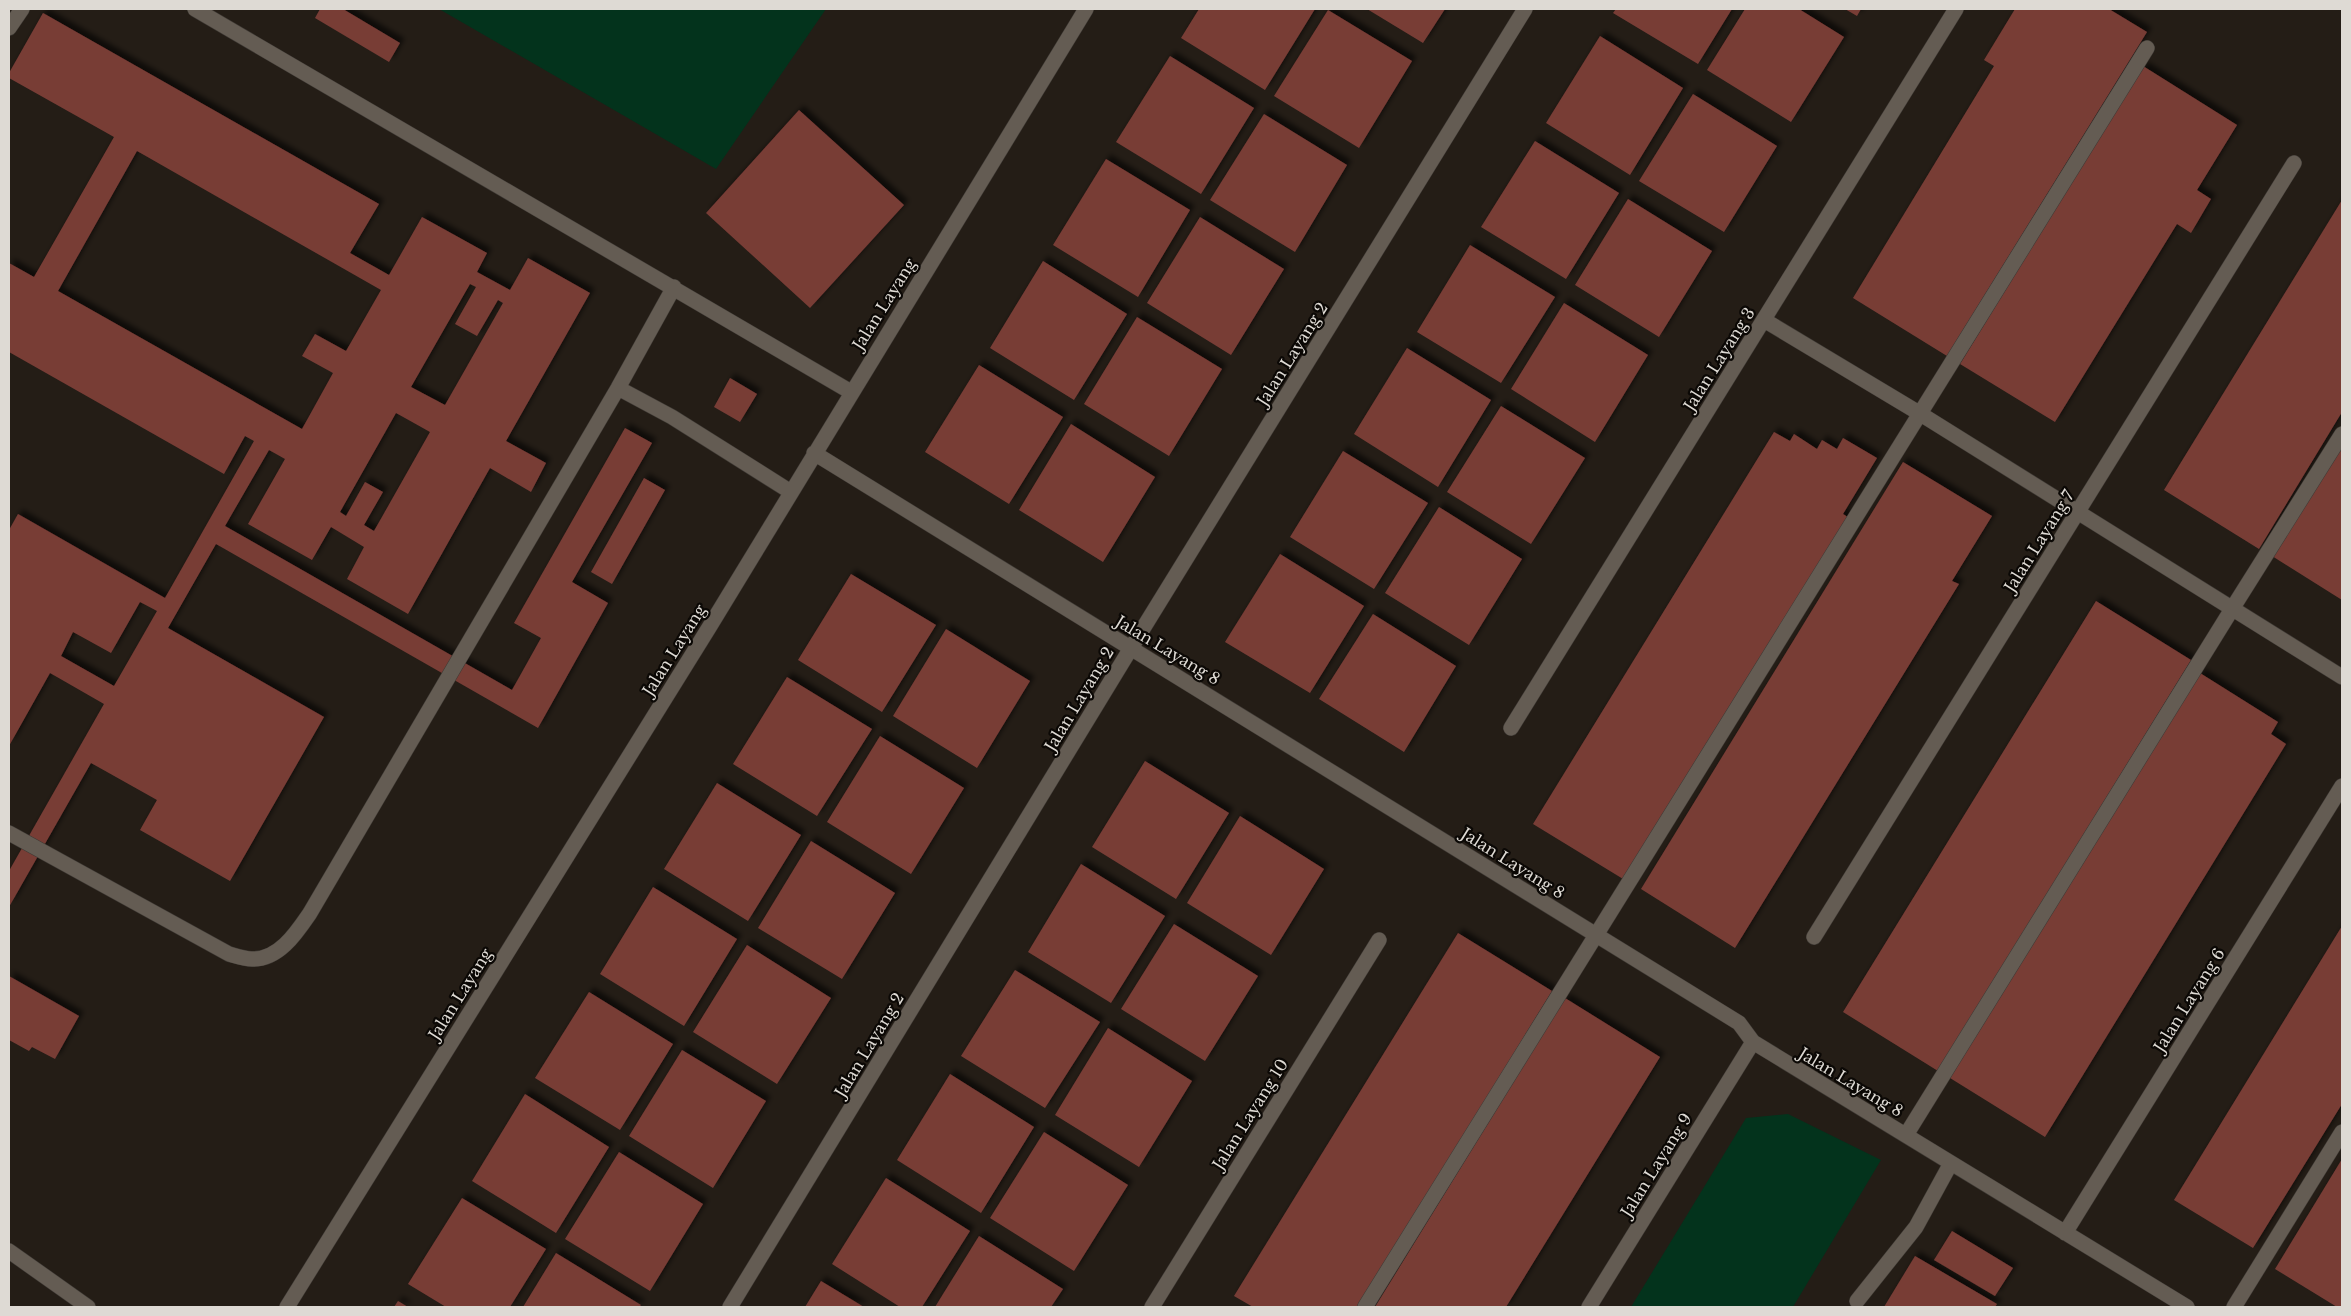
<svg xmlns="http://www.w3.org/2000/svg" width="2351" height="1316" viewBox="0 0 2351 1316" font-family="'Libre Baskerville',serif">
<defs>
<filter id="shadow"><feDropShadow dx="4.5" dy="-4.5" stdDeviation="2.5" flood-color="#0009"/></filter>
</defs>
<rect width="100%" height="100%" fill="#241d16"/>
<path fill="#03331c" d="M439,9H826L716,169Z
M1788,1114L1881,1160L1793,1307H1631L1746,1118Z"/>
<path fill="#783c36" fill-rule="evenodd" filter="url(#shadow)" d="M320,9H343L400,43L389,62L315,18Z
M1199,9H1315L1265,90L1181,38Z
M1367,9H1445L1423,43Z
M1616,9H1732L1698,64L1613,13Z
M1745,9H1799L1844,37L1791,122L1707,70Z
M1845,9H1861L1857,16Z
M2015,9H2109L2147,32L1947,356L1853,298L1994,66L1984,60Z
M1328,10L1412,61L1359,148L1274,96Z
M43,13L379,204L350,253L389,275L422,217L487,253L477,272L510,290L528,258L590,293L506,441L546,463L531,492L490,468L408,614L347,579L364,547L331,527L312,560L248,524L285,459L269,450L225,526L512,690L541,638L514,623L625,428L652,443L572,582L608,603L538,728L216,544L168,628L324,717L230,881L140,830L157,800L91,763L9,907V871L104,704L50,673L9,746V530L18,514L165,598L254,441L245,436L224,474L9,352V263L34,277L114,137L9,78V73ZM137,151L381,290L346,351L315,334L302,356L333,373L302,429L58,291ZM470,284L476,287L455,324L477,336L498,300L503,303L445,405L411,387ZM396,413L430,432L374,531L364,525L383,492L365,482L346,516L340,512ZM140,602L157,611L114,686L61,656L73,632L111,653Z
M1600,36L1683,88L1630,175L1546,123Z
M1170,56L1254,108L1201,194L1116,142Z
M2143,66L2237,125L2197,190L2211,199L2191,233L2177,224L2055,422L1960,364Z
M1693,94L1777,146L1724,232L1639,181Z
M799,110L904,205L810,308L706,213Z
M1264,114L1347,165L1295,252L1210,200Z
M1535,141L1619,193L1566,279L1481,227Z
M1106,159L1190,210L1138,297L1053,245Z
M1628,199L1712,251L1659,337L1575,285Z
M2342,200V412L2259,549L2164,490Z
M1200,217L1284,269L1231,355L1147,303Z
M1470,245L1555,297L1501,383L1417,332Z
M1043,261L1127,314L1074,400L990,348Z
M1564,303L1648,355L1595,442L1511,389Z
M1137,317L1222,369L1169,456L1084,404Z
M1407,348L1491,400L1438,487L1354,434Z
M979,365L1063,417L1009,504L925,452Z
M730,378L757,394L740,422L714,407Z
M1501,406L1585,458L1531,544L1447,492Z
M1071,424L1155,477L1103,562L1019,510Z
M1774,432L1790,441L1794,434L1817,449L1822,440L1837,449L1843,438L1877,458L1843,514L1851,519L1628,882L1533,824Z
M2342,441V600L2272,556Z
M1343,451L1428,503L1374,589L1290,537Z
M1903,462L1992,516L1952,581L1959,584L1735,948L1641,889Z
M644,478L665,490L612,584L591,572Z
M1439,507L1522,559L1469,645L1385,593Z
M1280,554L1364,606L1310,693L1225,642Z
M851,574L936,625L882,712L798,660Z
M2096,601L2191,660L1938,1071L1843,1012Z
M1373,614L1456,666L1404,752L1319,699Z
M946,629L1030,681L977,768L893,716Z
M2200,673L2278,722L2271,734L2286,744L2045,1137L1950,1078Z
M787,677L872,729L817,816L733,764Z
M880,736L964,788L911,874L827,822Z
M1145,761L1229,813L1176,899L1092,847Z
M717,783L801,835L748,921L664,869Z
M1240,816L1324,869L1271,955L1187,903Z
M811,841L895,893L842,979L758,928Z
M1081,864L1165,916L1111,1003L1028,952Z
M653,887L737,939L684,1026L600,974Z
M1174,924L1258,976L1205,1061L1121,1009Z
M2342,926V1104L2253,1248L2174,1200Z
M1458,933L1552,991L1358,1307H1253L1234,1296Z
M747,945L831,998L777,1084L693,1032Z
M1015,970L1100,1022L1045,1108L961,1056Z
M9,976L79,1016L55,1059L32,1047L29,1051L9,1040Z
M589,992L673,1044L620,1130L535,1078Z
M1565,998L1660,1057L1538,1255L1506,1307H1375Z
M1108,1028L1192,1081L1139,1167L1055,1115Z
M682,1050L766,1101L713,1188L629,1136Z
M950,1074L1034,1127L981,1213L897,1160Z
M525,1094L609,1147L556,1233L472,1181Z
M1044,1132L1128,1185L1074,1271L990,1218Z
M619,1152L703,1204L650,1291L565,1239Z
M2342,1159V1307H2337L2275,1269Z
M886,1178L970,1231L922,1307H900L832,1264Z
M462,1198L546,1249L510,1307H446L408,1284Z
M1952,1231L2013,1268L1995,1296L1934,1260Z
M979,1236L1063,1289L1051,1307H935Z
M556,1253L641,1305L639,1307H523Z
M1915,1256L1997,1304L1995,1307H1884Z
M821,1281L864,1307H805Z
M398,1301L408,1307H394Z"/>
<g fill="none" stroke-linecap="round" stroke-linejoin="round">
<defs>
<path id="minor" d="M195,9L851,392
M9,28L22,9
M1764,320L1919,413L2342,677
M618,388L672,417L791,492
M814,453L1739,1023L1753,1042L2187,1307
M1511,728L1956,9
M9,833L229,954C236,956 244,959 252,959C279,960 297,932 310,913L618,388L674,287
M1814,937L2294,163
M1906,1135L2232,609L2342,434
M2065,1233L2342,786
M9,1251L88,1307
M1857,1301L1916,1227L1951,1163
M287,1307L710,626L1086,9
M730,1307L1131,648L1525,9
M1152,1307L1379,940
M1365,1307L2147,48
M1589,1307L1753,1042
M2234,1307L2342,1132"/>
</defs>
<use href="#minor" stroke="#3f3a35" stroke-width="16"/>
<use href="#minor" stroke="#645c53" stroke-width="15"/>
</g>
<g text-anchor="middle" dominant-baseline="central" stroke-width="4.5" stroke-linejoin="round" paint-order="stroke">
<g font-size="16" fill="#dedad4" stroke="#0b0805">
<text transform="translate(884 304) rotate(-58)">Jalan Layang</text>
<text transform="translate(1292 354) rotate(-58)">Jalan Layang 2</text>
<text transform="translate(1719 359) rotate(-58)">Jalan Layang 3</text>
<text transform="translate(2039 541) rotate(-58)">Jalan Layang 7</text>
<text transform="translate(674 650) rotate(-58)">Jalan Layang</text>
<text transform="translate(1168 650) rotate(31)">Jalan Layang 8</text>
<text transform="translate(1079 699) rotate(-59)">Jalan Layang 2</text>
<text transform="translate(1513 863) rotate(32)">Jalan Layang 8</text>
<text transform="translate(460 994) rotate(-58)">Jalan Layang</text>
<text transform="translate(2189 1000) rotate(-58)">Jalan Layang 6</text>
<text transform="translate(869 1045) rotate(-59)">Jalan Layang 2</text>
<text transform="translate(1851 1082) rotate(31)">Jalan Layang 8</text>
<text transform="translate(1250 1114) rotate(-58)">Jalan Layang 10</text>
<text transform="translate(1656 1165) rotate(-58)">Jalan Layang 9</text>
</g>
</g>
<rect width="2351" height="1316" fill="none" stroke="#dedad4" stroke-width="20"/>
</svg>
